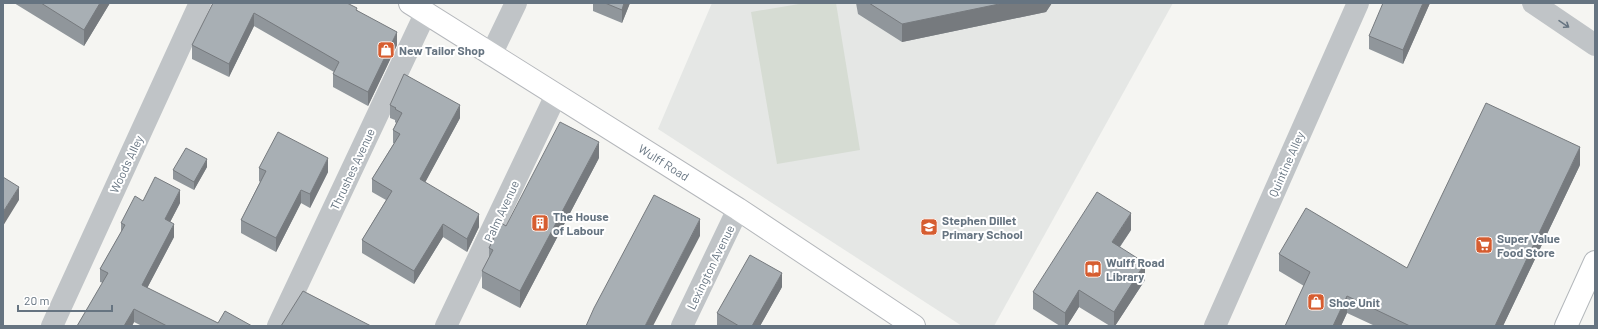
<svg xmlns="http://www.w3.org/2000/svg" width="1598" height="329" viewBox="0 0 1598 329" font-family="Barlow,sans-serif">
<rect width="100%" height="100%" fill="#f5f5f2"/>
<path fill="#e5e7e5" d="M712,3H1173L994,326H962L658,129Z"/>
<path fill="#d6dcd3" d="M805,3H836L860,150L777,164L751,12Z"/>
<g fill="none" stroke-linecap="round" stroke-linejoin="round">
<defs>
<path id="secondary" d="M1566,326L1595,262"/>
<path id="primary" d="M410,3L738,209L914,326"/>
</defs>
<use href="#secondary" stroke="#b3b7bb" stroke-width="24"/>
<use href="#primary" stroke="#b4b7bb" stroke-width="24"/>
<path stroke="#c0c4c7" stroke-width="22" d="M1533,3L1595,45
M491,55L516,3
M52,326L200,3
M278,326L426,12
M446,326L556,95
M682,326L738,209
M1215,326L1358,3"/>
<use href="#secondary" stroke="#fff" stroke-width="22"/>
<use href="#primary" stroke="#fff" stroke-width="22"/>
</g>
<path fill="#90969b" d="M14,3H110L84,46Z
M213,3L357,10L397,45L368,106L333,87V74L334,72L254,26L229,77L192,59V45Z
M593,3H630L622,23L593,11Z
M856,3H1052L1046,12L902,42L858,14Z
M1430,3L1403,64L1369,49V36Z
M390,105L460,118L425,182L479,227L467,252L443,237L414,284L362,253V240L386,200L372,192V179L394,143H393V130L396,123L395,122V120L390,118Z
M599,158L520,308L482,288V271L489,258V248L506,226Z
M1580,165L1503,326H1375L1347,313L1341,326H1285L1304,286L1279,271V254L1407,268Z
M207,167L194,190L173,179V170Z
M259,168L328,172L310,208L301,203L276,252L241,233V220L260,182L259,181Z
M180,203L170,222L174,237L147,288L218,323L252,326H142L134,322L132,326H77L103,283L100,282V269L121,232V223Z
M1131,230L1120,247L1145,280L1115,326H1110L1079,307L1067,326H1060L1033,309V292Z
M782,287L760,326H717V313Z"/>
<path fill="#767a7e" d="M100,3H110L84,46V30Z
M624,3H630L622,23V10Z
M1004,3H1052L1046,12L902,42V24Z
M1423,3H1430L1403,64V50Z
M254,13V26L229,77V64Z
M397,32V45L368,106V92Z
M460,105V118L420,192V179Z
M599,142V158L520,308V291Z
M1580,147V165L1503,326H1495Z
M328,158V172L310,208V194Z
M207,159V167L194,190V182Z
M19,187V200L3,226V212Z
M180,190V203L165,232V219Z
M301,190V203L276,252V238Z
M1131,213V230L1112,258V242Z
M479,214V227L467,252V239Z
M700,219V236L653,326H645Z
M174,224V237L142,298V285Z
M443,224V237L414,284V271Z
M1145,263V280L1115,326H1114V312Z
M782,273V287L760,326H752Z
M1079,290V307L1067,326H1065V313Z
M1347,296V313L1341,326H1333Z
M134,309V322L132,326H124Z"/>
<path fill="#a8afb4" stroke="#767a7e" d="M41,3H100L84,30Z
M213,3H347L357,8L356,10L397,32L368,92L333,74L339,62L254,13L229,64L192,45Z
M605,3H624L622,10Z
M869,3H1004L902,24Z
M1383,3H1423L1403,50L1369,36Z
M404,74L460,105L420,179L479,214L467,239L443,224L414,271L362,240L392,191L372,179L400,134L393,130L402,113L395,109L396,108L390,105Z
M1486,103L1580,147L1495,326H1410L1347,296L1333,326H1285L1310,272L1279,254L1306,208L1407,268Z
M560,122L599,142L520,291L482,271L493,250L489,248L501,223L506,226Z
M278,132L328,158L310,194L301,190L276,238L241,220L266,171L259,168Z
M186,148L207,159L194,182L173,170Z
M3,177L19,187L3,212Z
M155,177L180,190L165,219L174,224L142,285L218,323L225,311L252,326H167L134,309L124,326H77L108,273L100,269L125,225L121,223L135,196L143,201Z
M1097,192L1131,213L1112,242L1145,263L1114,312L1079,290L1065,313L1033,292Z
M654,195L700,219L645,326H586L594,308Z
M750,255L782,273L752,326H739L717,313Z
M303,291L371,326H281Z"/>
<defs><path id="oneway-shaft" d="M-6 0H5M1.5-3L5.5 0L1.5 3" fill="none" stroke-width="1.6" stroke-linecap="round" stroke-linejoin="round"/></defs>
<use stroke="#667481" href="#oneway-shaft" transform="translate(1564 24) rotate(34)"/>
<defs>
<symbol id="shop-square" viewBox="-11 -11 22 22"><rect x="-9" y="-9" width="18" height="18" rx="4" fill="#d65d30" stroke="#fff"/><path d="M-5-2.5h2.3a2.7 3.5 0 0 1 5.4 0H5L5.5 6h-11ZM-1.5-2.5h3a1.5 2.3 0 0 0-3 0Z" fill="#fff"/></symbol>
<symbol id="building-square" viewBox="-11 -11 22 22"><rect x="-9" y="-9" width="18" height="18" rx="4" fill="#d65d30" stroke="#fff"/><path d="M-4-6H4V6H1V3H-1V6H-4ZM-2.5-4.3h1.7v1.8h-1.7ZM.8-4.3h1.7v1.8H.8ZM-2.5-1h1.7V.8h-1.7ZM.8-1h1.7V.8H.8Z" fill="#fff"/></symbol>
<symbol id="school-square" viewBox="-11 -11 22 22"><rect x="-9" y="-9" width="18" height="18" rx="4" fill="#d65d30" stroke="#fff"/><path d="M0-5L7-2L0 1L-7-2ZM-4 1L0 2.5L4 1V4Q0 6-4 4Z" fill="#fff"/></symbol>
<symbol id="supermarket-square" viewBox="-11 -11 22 22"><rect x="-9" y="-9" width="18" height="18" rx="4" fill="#d65d30" stroke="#fff"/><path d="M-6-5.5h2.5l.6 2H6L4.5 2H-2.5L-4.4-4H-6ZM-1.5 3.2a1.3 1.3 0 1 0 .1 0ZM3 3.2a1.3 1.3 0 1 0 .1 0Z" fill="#fff"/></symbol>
<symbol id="library-square" viewBox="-11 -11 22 22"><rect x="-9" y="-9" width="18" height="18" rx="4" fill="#d65d30" stroke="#fff"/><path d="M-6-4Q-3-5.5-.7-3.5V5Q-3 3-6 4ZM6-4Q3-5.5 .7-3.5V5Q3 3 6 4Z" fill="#fff"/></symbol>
</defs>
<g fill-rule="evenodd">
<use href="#shop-square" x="376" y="40" width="20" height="20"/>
<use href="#building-square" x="530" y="213" width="20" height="20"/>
<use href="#school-square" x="919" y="217" width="20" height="20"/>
<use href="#supermarket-square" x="1474" y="235" width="20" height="20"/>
<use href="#library-square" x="1083" y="259" width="20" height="20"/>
<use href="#shop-square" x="1306" y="292" width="20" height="20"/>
</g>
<g text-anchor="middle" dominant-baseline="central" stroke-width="4" stroke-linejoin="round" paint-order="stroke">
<g font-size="12" font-weight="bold" fill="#667481" stroke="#fff" text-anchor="start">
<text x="399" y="50">New Tailor Shop</text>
<text x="553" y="216">The House<tspan x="553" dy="14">of Labour</tspan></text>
<text x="942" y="220">Stephen Dillet<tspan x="942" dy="14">Primary School</tspan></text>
<text x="1497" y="238">Super Value<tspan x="1497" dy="14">Food Store</tspan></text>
<text x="1106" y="262">Wulff Road<tspan x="1106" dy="14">Library</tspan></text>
<text x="1329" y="302">Shoe Unit</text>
</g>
<g font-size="12" fill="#667481" stroke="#fff">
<text transform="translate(664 162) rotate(32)">Wulff Road</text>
<text transform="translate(126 164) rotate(-65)">Woods Alley</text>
<text transform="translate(1286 164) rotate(-66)">Quintine Alley</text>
<text transform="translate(352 169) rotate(-65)">Thrushes Avenue</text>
<text transform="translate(501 211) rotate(-65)">Palm Avenue</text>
<text transform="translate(710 267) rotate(-64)">Lexington Avenue</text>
</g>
</g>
<rect width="1598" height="329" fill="none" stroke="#667481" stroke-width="8"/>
<path d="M18 305v6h94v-6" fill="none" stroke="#667481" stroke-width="2"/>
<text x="24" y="305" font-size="12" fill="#667481" stroke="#ffffff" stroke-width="3" paint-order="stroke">20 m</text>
</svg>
